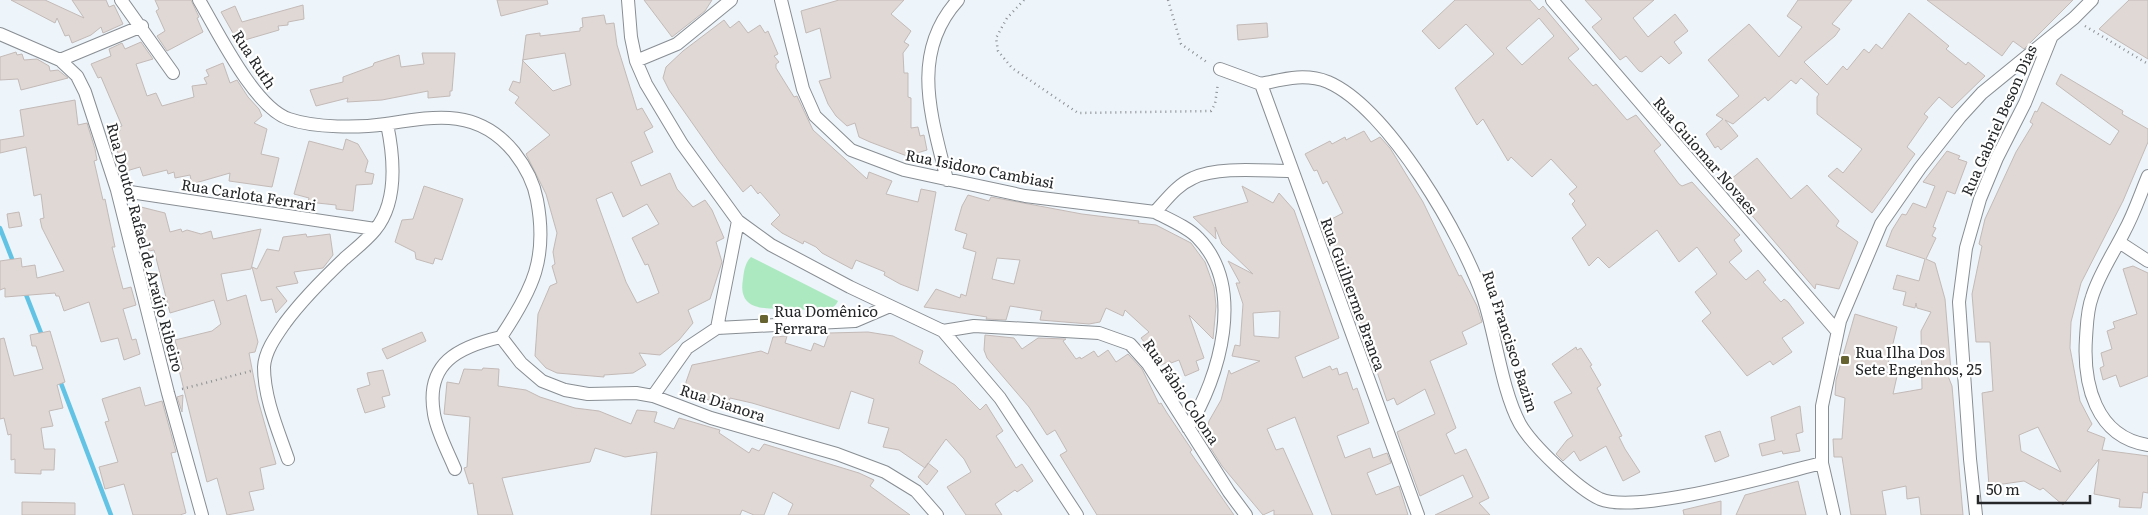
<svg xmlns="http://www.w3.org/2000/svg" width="2148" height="515" viewBox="0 0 2148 515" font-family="Literata,serif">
<rect width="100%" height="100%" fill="#edf4fa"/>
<path fill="#ace9c0" d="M751,257L838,301C836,305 834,307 830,308C818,312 804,309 791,309C768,308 737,313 743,279C744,271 745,263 751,257Z"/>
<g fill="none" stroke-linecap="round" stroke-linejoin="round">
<path stroke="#63c3e4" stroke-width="4.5" d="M0,228L14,264
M25,292L43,338
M59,378L111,515"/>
</g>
<path fill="#e0d8d4" stroke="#c3bab7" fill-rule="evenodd" d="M11,0H45L84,18L72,0H106L109,7L114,5L123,24L103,33L101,27L91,35L72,43L69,35L65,36L57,18L55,23Z
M155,0H191L199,17L197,18L203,32L167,51L157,36L165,31L156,11L159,9Z
M497,0H547L548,4L501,16Z
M644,0H712L705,11L672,37Z
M839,0H904L891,14L911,31L904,42L909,45L903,53L904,73H908V97L911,98V128L918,127L920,136L924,135L927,150L907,156L870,142L859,137L855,123L847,126L836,116L828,104L819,81L831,78L820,28L806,33L801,11Z
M1455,0H1530L1539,10L1543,6L1579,49L1568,58L1593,86L1596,84L1627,120L1636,115L1661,145L1654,151L1679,184L1682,186L1692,182L1740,235L1734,240L1742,251L1729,262L1746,280L1758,270L1766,280L1763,282L1781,302L1784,299L1788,302L1804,323L1782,338L1792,352L1773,365L1770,361L1747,376L1702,321L1711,313L1695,292L1717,274L1697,247L1679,262L1657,230L1609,268L1598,257L1589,266L1572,238L1586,225L1572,204L1575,201L1569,194L1577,187L1551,159L1532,177L1511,157L1508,161L1483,119L1477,125L1455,88L1494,54L1466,24L1439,49L1422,31ZM1539,18L1554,36L1522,65L1506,48Z
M1585,0H1654L1633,18L1648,37L1675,14L1688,31L1674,42L1682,53L1669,64L1661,56L1642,72L1639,71L1626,56L1620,60L1592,27L1602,19Z
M1798,0H1852L1832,24L1840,29L1835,36L1804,62L1827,85L1843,66L1847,70L1864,49L1869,53L1876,44L1882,49L1909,13L1949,46L1946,49L1966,65L1968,62L1985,76L1952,108L1939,97L1924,114L1928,117L1907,147L1915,154L1872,213L1828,176L1837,168L1843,173L1862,149L1817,114V97L1819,94L1801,78L1796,84L1791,80L1768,101L1765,97L1733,124L1725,120L1738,136L1721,150L1718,146L1715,148L1706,134L1723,119L1716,115L1739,96L1708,60L1749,24L1779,57L1802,27L1787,16Z
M1927,0H2073L2024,49L2013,41L2002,56Z
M2129,0H2148V59L2099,29Z
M303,5L304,19L288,22V25L278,26L279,30L238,42L221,12L235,6L242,22Z
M604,15L606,24L614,23L617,45L637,110L642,108L653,127L644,132L653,152L631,162L641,186L670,173L677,189L693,207L705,200L712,210L724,238L716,242L722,262L710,299L688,310L693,323L679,340L660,355L639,353L646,365L633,373L604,375V377L557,373L546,368L535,356L538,314L550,286L557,283L552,266L555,264L553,252L557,233L546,194L526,154L550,135L515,103L519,97L509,90L513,81L520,83L526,35L540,33V36L580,31V28L583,27L582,18ZM565,53L571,85L553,91L522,60ZM612,192L623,217L647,204L659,224L632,238L645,265L648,264L659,293L637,303L626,282L596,199Z
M724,20L730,28L739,21L748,33L760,25L765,33L768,31L778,54L774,56L779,62L776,64V68L794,97L797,96L813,130L867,179L869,172L892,181L886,194L918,202L921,189L936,192L918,291L900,284L884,275L885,272L856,260L852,269L822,253L816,247L804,241L803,244L782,233L771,224L780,215L760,192L758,194L751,185L743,192L719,161L669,90L663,78L666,67L683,51Z
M1267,23L1268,37L1238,40L1237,25Z
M141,42L153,59L136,64L147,96L156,93L162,106L194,97L192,86L207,84L204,78L209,76L206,70L223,63L230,83L237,80L248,97L259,109L262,116L254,123L267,129L261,154L279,158L272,187L229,181L230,173L192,184L190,175L175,178L174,172L168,174L167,170L143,176L140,167L123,172L113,134L120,131L119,127L122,126L101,77L98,78L91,64L111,56L109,49L122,43L125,49Z
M16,52L17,55L22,54L24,60L37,59L49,66L50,71L58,70L68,78L21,90L18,79L0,80V57Z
M422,53H455L452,91H450V96L428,98V91L382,100L347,102L348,98L316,106L310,90L343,82V77L373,66L374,63L399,55L401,67L424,64Z
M2061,74L2123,111L2122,114L2148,129V142L2123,201L2081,283L2071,322L2070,348L2080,401L2092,424L2087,431L2105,438L2102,450L2148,456V493L2143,492L2141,508L2119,507L2120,499L2094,494L2099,459L2063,505L2043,488L2040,490L2024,481L1989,486L1982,393L1993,391L1990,342H1976L1972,294L1982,246L1979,244L1985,219L2016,152L2033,124L2030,122L2035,111L2037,112L2042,102L2110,145L2119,131L2056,84ZM2038,427L2061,472L2021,451L2019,435Z
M75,100L78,125L87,123L95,149L97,160L94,161L103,200L105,199L115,247H112L123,289L131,287L136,305L123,309L132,340L136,339L140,354L124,360L118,338L101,342L89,302L64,311L59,296H56L55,293L5,297V288L0,290V261L21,258L22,267L35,265L37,278L64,271L42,228L40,219L44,218L41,194L34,196L26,147L0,153V140L24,136L20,110Z
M1364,131L1371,142L1380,137L1390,148L1423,202L1459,276L1461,275L1477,306L1482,322L1462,332L1467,344L1430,361L1456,428L1446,434L1455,454L1466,449L1489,498L1479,503L1490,515H1435L1473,497L1463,475L1420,496L1397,432L1435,414L1425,389L1397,405L1394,398L1387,401L1326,222L1343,213L1327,181L1323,184L1317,170L1314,171L1305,154L1330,141L1332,144L1345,137L1346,140Z
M346,139L358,144L368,161L365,172L374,174L372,184L356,185L353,211L336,209V205L308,202L309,198L294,194L309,141L343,150Z
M1947,151L1960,156L1958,159L1967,162L1955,194L1947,191L1933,227L1936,228L1932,236L1936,238L1926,259L1935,263L1945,299L1951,371H1946L1952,386L1963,515H1921L1919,497L1907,499L1906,486L1882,491L1886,515H1851L1842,457H1834L1833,439H1842L1845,398L1835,395L1836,380L1855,314L1897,327L1886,372L1897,376L1893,394L1922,389L1921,331L1931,312L1917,308L1916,303L1915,308L1903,305L1906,292L1893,289L1897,275L1919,281L1925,259L1886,246L1892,230L1902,214L1906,215L1913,203L1926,208L1935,186L1923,182Z
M1757,158L1791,199L1807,185L1839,221L1836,226L1858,242L1839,289L1816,284L1815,289L1725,184Z
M424,186L463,199L442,260L435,258L433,264L416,259L415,252L395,242L402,220L413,219Z
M1242,186L1273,203L1279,193L1294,210L1339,338L1295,357L1303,378L1330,366L1332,370L1337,368L1339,375L1347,372L1353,390L1357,388L1369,423L1337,436L1345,458L1370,448L1373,458L1387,453L1391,463L1367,473L1376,495L1399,486L1408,515H1332L1295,417L1267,429L1276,450L1283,448L1313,515H1274V510L1263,515L1222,466L1203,436L1206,434L1209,421L1221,400L1229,370L1231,374L1260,361L1232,356L1235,345L1240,346L1243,304L1236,283H1240L1228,261L1253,274L1222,244L1215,227L1216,239L1193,217L1248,202ZM1280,311L1279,338L1254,336L1253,313Z
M968,195L989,201L991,197L1082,214L1139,221L1138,223L1156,225L1191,243L1205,262L1214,287L1216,306L1213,339L1189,315L1204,358L1196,361L1199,370L1185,376L1179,360L1171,363L1170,361L1159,366L1142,345L1145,343L1141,338L1149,332L1125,310L1123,316L1106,308L1100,322L1089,324L1040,320L1042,311L1010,306L1006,320L986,319L987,317L924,307L936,289L960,298L961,294L966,296L976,252L963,248L967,234L955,230L962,206ZM997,258L1020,260L1014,284L992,279Z
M141,207L165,213L170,232L181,229L182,232L187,230L201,234L211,231L213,239L261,229L251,269L221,274L227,301L246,295L258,342L255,352L249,353L258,400L276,464L260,468L264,489L249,492L254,510L227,515L217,478L207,482L179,370L183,369L175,340L212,331L221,324L214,300L170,313L154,250L149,251L137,213Z
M19,212L22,226L9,228L7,214Z
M306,234L307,237L330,234L333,255L323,268L294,272L298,283L276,287L287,301L276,313L272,299L261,301L252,267L257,269L267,249L279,251L283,237Z
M2133,266L2148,273V376L2120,387L2116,375L2103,380L2100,368L2104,366L2101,353L2112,349L2107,331L2115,328L2113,322L2137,314L2123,269Z
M50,331L65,382L57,385L63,408L49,411L53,426L41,428L44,449H55L54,470H41V474L15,473V459L11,460V434L8,435L4,418L0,419V339L4,338L14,376L43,369L36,346H32L30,335Z
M422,332L426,341L387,359L382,349Z
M868,332L893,336L923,351L919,363L955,385L980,410L986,404L1003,431L996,436L1002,445L1016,468L1022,464L1033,481L1017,492L1015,490L995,504L1002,515H966L947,487L971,472L964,459L946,439L925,468L899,450L883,447L889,428L868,423L874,399L851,391L839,429L752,403L730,398L728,406L687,393L686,382L692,365L761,351L768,354L773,337L787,336L785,343L811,351L814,343L824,347L829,333Z
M985,335L1014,338L1022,349L1038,338L1066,339L1063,341L1076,359L1080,357L1081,359L1094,351L1098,357L1108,350L1116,362L1128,354L1142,369L1159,404L1161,403L1167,413L1192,450L1190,452L1234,515H1097L1060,455L1067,451L1055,430L1047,435L1029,407L987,358L984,350Z
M1576,347L1577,350L1581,348L1592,365L1590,366L1601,385L1597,388L1622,436L1619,437L1625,449L1640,472L1623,481L1606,446L1580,461L1574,451L1563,461L1556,454L1567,440L1573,436L1554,402L1572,393L1552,364Z
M483,368L499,369L498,386L526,390L540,397L575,408L599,411L631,424L637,410L657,412L654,422L674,429L679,418L720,430L719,433L749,453L752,448L759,451L764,444L859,473L874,480L870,486L910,515H788L793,504L773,492L764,515H754L742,510L740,515H651L657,452L625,457L595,448L590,462L502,478L513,515H478L473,483L469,484L464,468L467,467L470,417L444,414L447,382L459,384L464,369L482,370Z
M383,370L390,395L382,397L385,407L365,413L357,389L370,385L367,373Z
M140,387L145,406L162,401L176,452L171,453L186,513L180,515H133L124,484L105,489L99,467L118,462L105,422L109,421L102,399Z
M183,395L182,412L177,397Z
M1800,406L1803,432L1796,434L1800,451L1783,454L1782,451L1762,456L1759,444L1775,440L1771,417Z
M1720,431L1729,456L1715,462L1705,436Z
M928,463L938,471L927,485L918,477Z
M1798,481L1806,515H1736L1745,495Z
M1721,501V515H1684L1683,510Z
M22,502L75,503V515H22Z"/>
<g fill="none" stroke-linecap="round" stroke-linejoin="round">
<defs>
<path id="street" d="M121,0L173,73
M199,0C218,32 254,107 289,119C315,128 359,128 386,124C436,116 478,108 514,152C525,166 534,183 537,200C548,258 533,289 501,337C458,347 425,363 434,414C437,432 448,452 455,469
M628,0L631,37L636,61L646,84L682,144L738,221L771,245L850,287L943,331L1000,398L1077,515
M781,0L803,89L815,116L851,150L904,170L1025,196L1155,212C1167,199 1177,185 1193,178C1218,166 1264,171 1291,171
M1552,0L1837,331
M0,34L60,60L77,76L85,92L117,190L168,393L202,515
M60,60L142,26
M636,61L677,44L731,0
M1220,69L1261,84
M1261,84C1284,79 1305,73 1328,82C1388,108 1464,238 1484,300C1496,337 1502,391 1520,424C1532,445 1578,489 1600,499C1638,515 1777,474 1822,463
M1261,84L1418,515
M2148,176C2140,195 2134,214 2124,232C2113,254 2099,274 2092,297C2087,310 2087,324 2086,338C2083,383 2095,437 2148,445
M947,180C932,118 909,54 958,0
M117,190L375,229
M1155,212C1168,219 1188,227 1198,238C1246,287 1220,377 1188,428
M2119,242L2148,261
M717,328L738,221
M943,331L974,326L1099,333L1130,344L1148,364L1229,492L1246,515
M501,337L521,363L542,381L565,390L588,394L636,393L653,396L711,418L837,454L885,472L916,491L937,515
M653,396L687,348L717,328L855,321L890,306
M288,459C278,430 264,398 264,367C265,351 276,336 285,323C302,300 323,279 344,259C354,250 366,241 375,230C398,202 394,157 387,124
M1834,515L1822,463V406L1840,321L1881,224L1920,168L1960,117L1982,93L2074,18L2092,0
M1976,515L1970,459L1959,302L1966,248L1980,199L1997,158L2025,103L2051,38"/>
</defs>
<use href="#street" stroke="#888e93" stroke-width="14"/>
<path stroke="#8b8f94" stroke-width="2.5" stroke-dasharray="1 4" stroke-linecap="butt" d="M1024,0L1007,18L996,38L998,51L1012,68L1078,113L1211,111L1215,104L1218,83
M1168,0L1181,44L1208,63
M2085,26L2148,64
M182,389L251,371"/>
<use href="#street" stroke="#fff" stroke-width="12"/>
</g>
<g fill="#666330" stroke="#fff" stroke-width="2">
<rect x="759" y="314" width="10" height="10" rx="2.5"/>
<rect x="1840" y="355" width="10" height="10" rx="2.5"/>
</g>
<g text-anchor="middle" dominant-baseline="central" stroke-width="4.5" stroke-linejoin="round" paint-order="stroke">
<g font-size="15" fill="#242628" stroke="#fff">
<text transform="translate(255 59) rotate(57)">Rua Ruth</text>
<text transform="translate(1998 120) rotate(-66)">Rua Gabriel Beson Dias</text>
<text transform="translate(1706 155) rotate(49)">Rua Guiomar Novaes</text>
<text transform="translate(980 168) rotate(11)">Rua Isidoro Cambiasi</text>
<text transform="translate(249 194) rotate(9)">Rua Carlota Ferrari</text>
<text transform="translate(146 247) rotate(75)">Rua Doutor Rafael de Araújo Ribeiro</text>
<text transform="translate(1354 294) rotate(70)">Rua Guilherme Branca</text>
<text transform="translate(1511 341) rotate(72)">Rua Francisco Bazim</text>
<text transform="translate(1182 391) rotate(56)">Rua Fábio Colona</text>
<text transform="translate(723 402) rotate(18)">Rua Dianora</text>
</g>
<g font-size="15" fill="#242628" stroke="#fff" text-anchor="start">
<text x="774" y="310">Rua Domênico<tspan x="774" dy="17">Ferrara</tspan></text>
<text x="1855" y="351">Rua Ilha Dos<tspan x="1855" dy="17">Sete Engenhos, 25</tspan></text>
</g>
</g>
<path d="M1978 495v8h112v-8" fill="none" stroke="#242628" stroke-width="2.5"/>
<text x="1986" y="495" font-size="15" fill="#242628" stroke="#ffffff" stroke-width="4" paint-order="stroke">50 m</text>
</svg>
